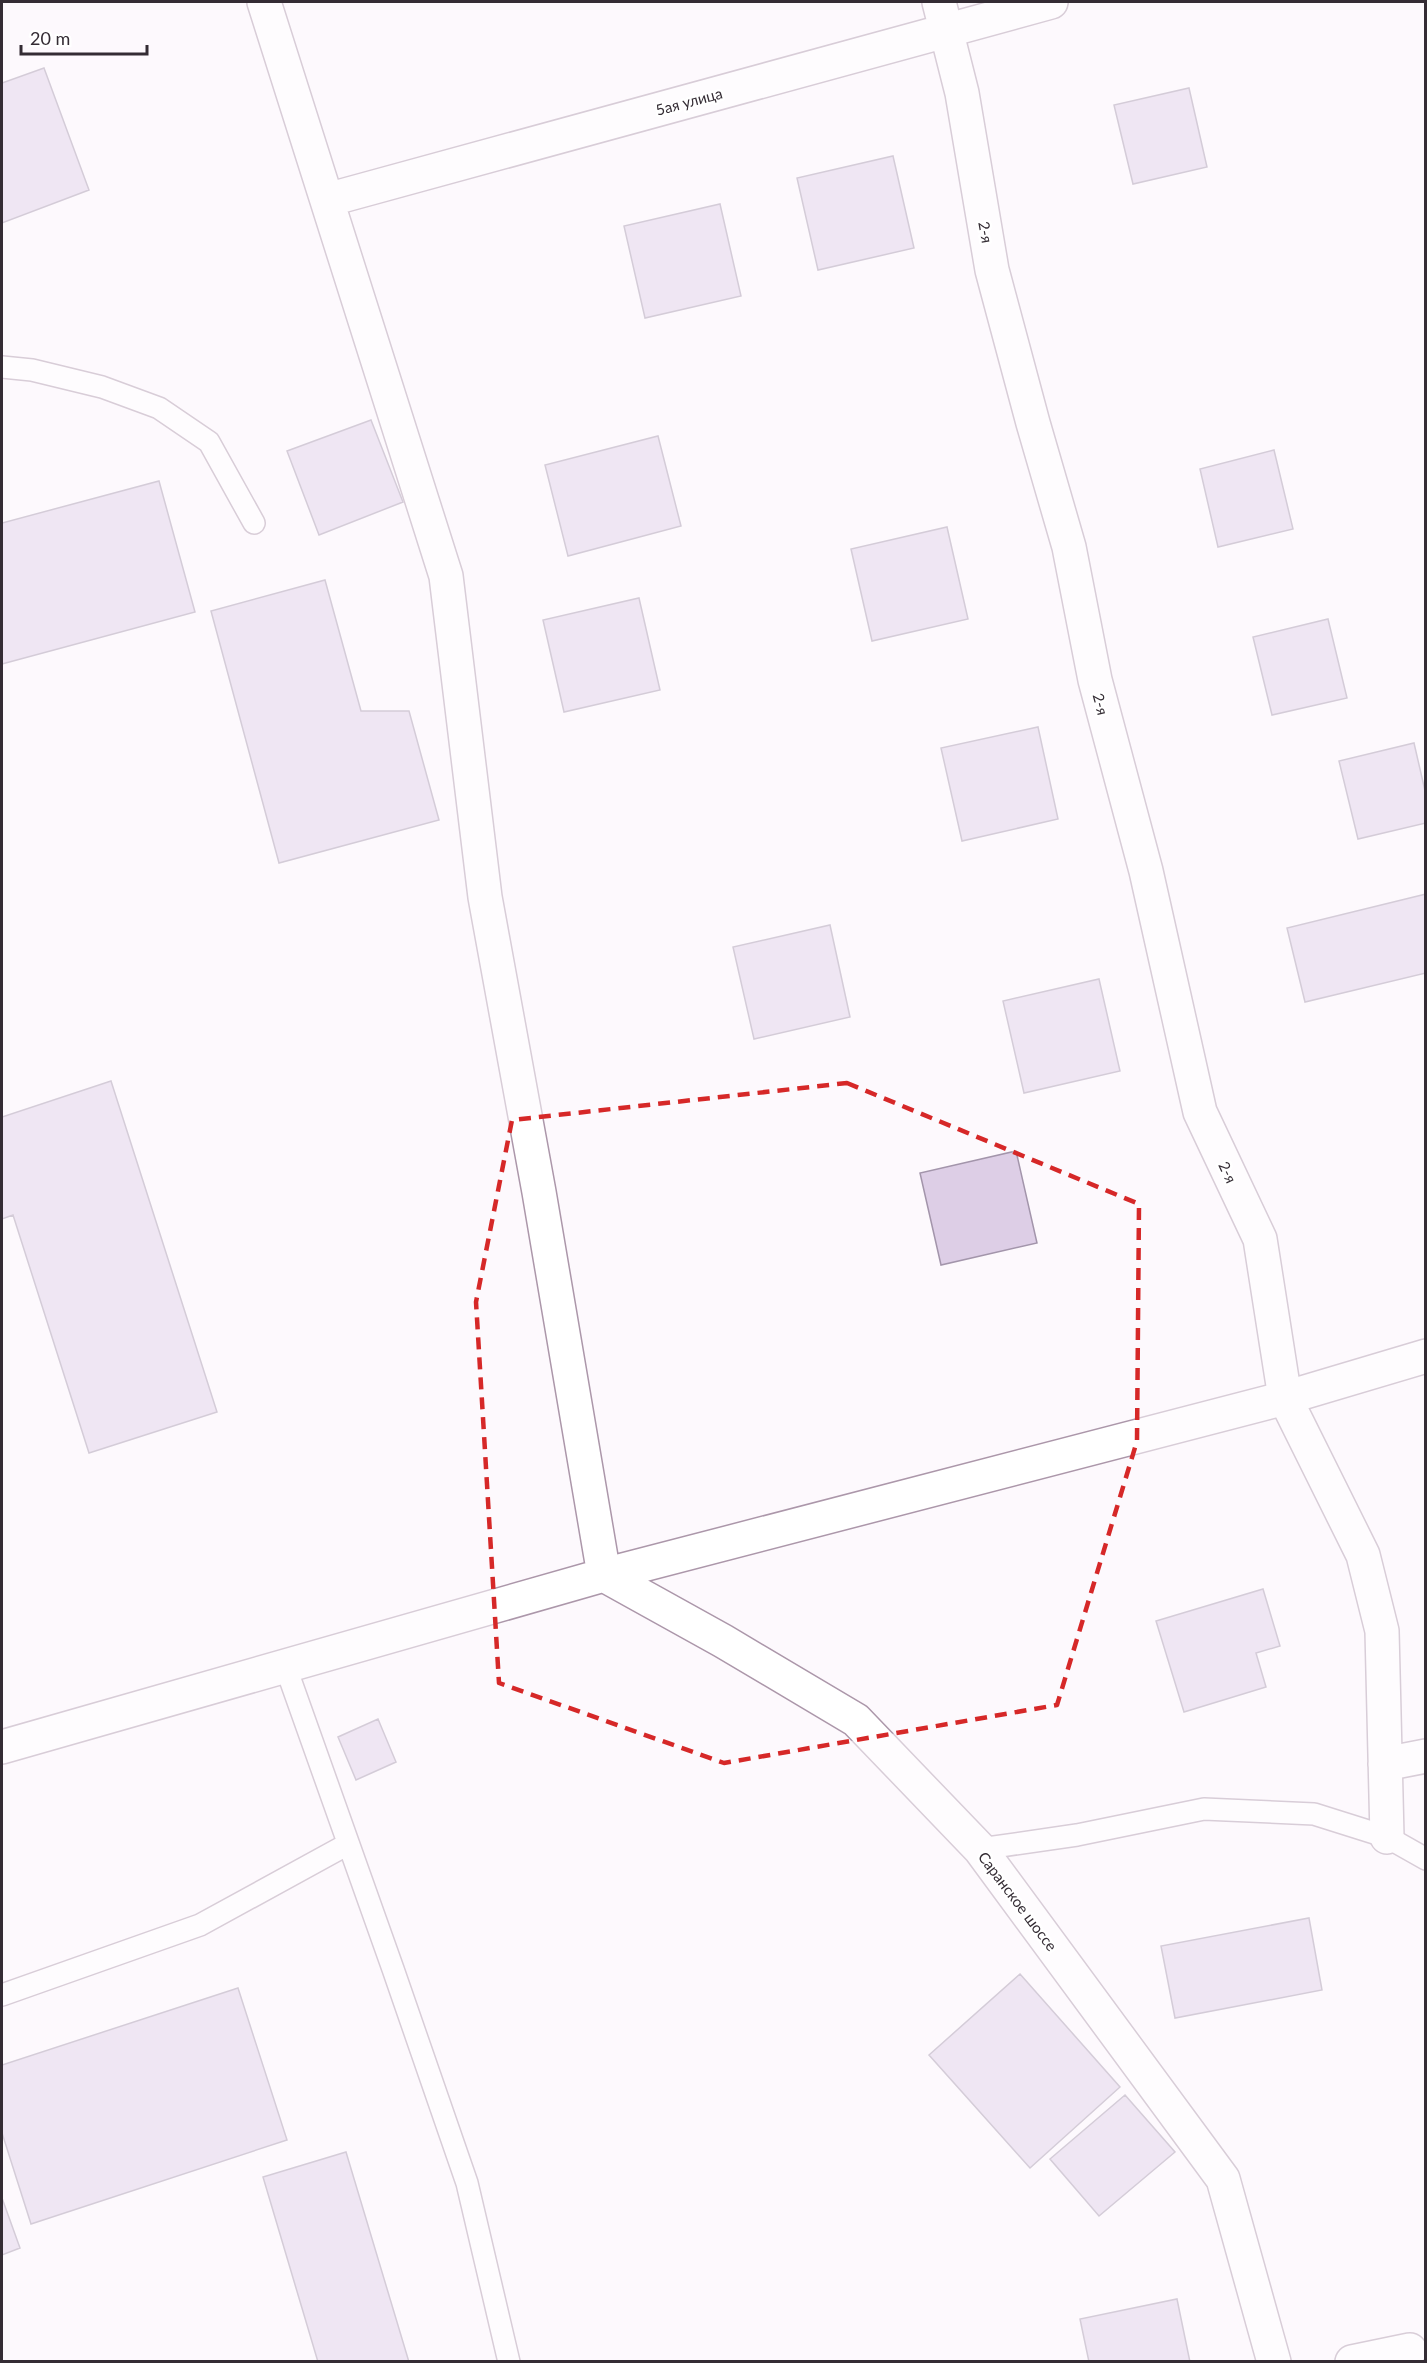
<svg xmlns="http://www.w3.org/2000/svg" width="1427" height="2363" viewBox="0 0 1427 2363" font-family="Lato,sans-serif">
<rect width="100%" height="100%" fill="#fdf9fd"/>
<path fill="#ddcee6" stroke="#a395ab" stroke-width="1.5" d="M44,68L89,190L2,223V83Z
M1189,88L1207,167L1133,184L1114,105Z
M893,156L914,248L818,270L797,178Z
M720,204L741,296L645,318L624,226Z
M371,420L403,502L319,535L287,451Z
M658,436L681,526L568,556L545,465Z
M1274,450L1293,529L1218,547L1200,469Z
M159,481L195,612L2,664V523Z
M947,527L968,619L872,641L851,549Z
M325,580L361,711H409L439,820L279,863L211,611Z
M639,598L660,690L564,712L543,620Z
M1328,619L1347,698L1272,715L1253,637Z
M1038,727L1058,819L962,841L941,748Z
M1414,743L1426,795V823L1358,839L1339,761Z
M1426,894V973L1305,1002L1287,928Z
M830,925L850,1017L754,1039L733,947Z
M1099,979L1120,1071L1024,1093L1003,1001Z
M111,1081L217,1412L89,1453L13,1215L2,1219V1117Z
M1016,1151L1037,1243L941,1265L920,1173Z
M1263,1589L1280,1646L1256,1653L1266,1687L1184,1712L1156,1621Z
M378,1719L396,1762L356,1780L338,1737Z
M1309,1918L1322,1990L1175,2018L1161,1946Z
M1020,1974L1120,2087L1030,2168L929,2055Z
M238,1988L287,2140L31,2224L2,2133V2065Z
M1125,2095L1175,2152L1099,2216L1050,2159Z
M346,2152L409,2362H318L263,2177Z
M2,2198L20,2248L2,2255Z
M1177,2299L1190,2362H1089L1080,2319Z"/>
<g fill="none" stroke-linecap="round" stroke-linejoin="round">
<defs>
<path id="lane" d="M2,367L32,370L102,387L159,408L209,442L254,523
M285,1665L393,1969L467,2183L509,2362
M980,1849L1077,1835L1204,1809L1314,1814L1387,1837L1426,1859
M2,1995L200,1925L348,1844"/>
<path id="street" d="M264,2L446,576L485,897L539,1192L604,1575L723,1641L856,1720L980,1849L1223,2179L1274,2362
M939,2L962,93L992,270L1033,423L1069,547L1095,680L1146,871L1200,1112L1260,1239L1285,1398L1363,1555L1382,1631L1387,1837
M327,200L1051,2
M2,1747L604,1575L1285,1398L1426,1356
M1385,1764L1426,1756
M1352,2362L1410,2350"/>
</defs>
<use href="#lane" stroke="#ac97aa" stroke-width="24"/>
<use href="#street" stroke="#ac97aa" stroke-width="36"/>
<use href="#lane" stroke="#fff" stroke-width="21"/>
<use href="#street" stroke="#fff" stroke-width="33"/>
</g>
<path d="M0 0H1427V2363H0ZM847,1083L1139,1204L1137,1441L1057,1705L724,1763L499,1683L476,1302L512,1120Z" fill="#fdf9fd" fill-opacity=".55" fill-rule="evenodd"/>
<path fill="none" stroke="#d62828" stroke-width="4.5" stroke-dasharray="12 8" stroke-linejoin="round" d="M847,1083L1139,1204L1137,1441L1057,1705L724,1763L499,1683L476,1302L512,1120Z"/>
<g text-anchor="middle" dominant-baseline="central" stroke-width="5" stroke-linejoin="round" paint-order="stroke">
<g font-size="15" fill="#342c34" stroke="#fff">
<text transform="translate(689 101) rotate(-15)">5ая улица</text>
<text transform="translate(986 232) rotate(80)">2-я</text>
<text transform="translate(1101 704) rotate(75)">2-я</text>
<text transform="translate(1228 1172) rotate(65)">2-я</text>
<text transform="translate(1018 1901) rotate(53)">Саранское шоссе</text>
</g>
</g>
<rect width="1427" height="2363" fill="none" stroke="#342c34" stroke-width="6"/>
<path d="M21 45v9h126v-9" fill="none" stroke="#342c34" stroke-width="3"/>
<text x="30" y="45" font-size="18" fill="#342c34" stroke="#ffffff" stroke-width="4.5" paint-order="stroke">20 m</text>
</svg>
